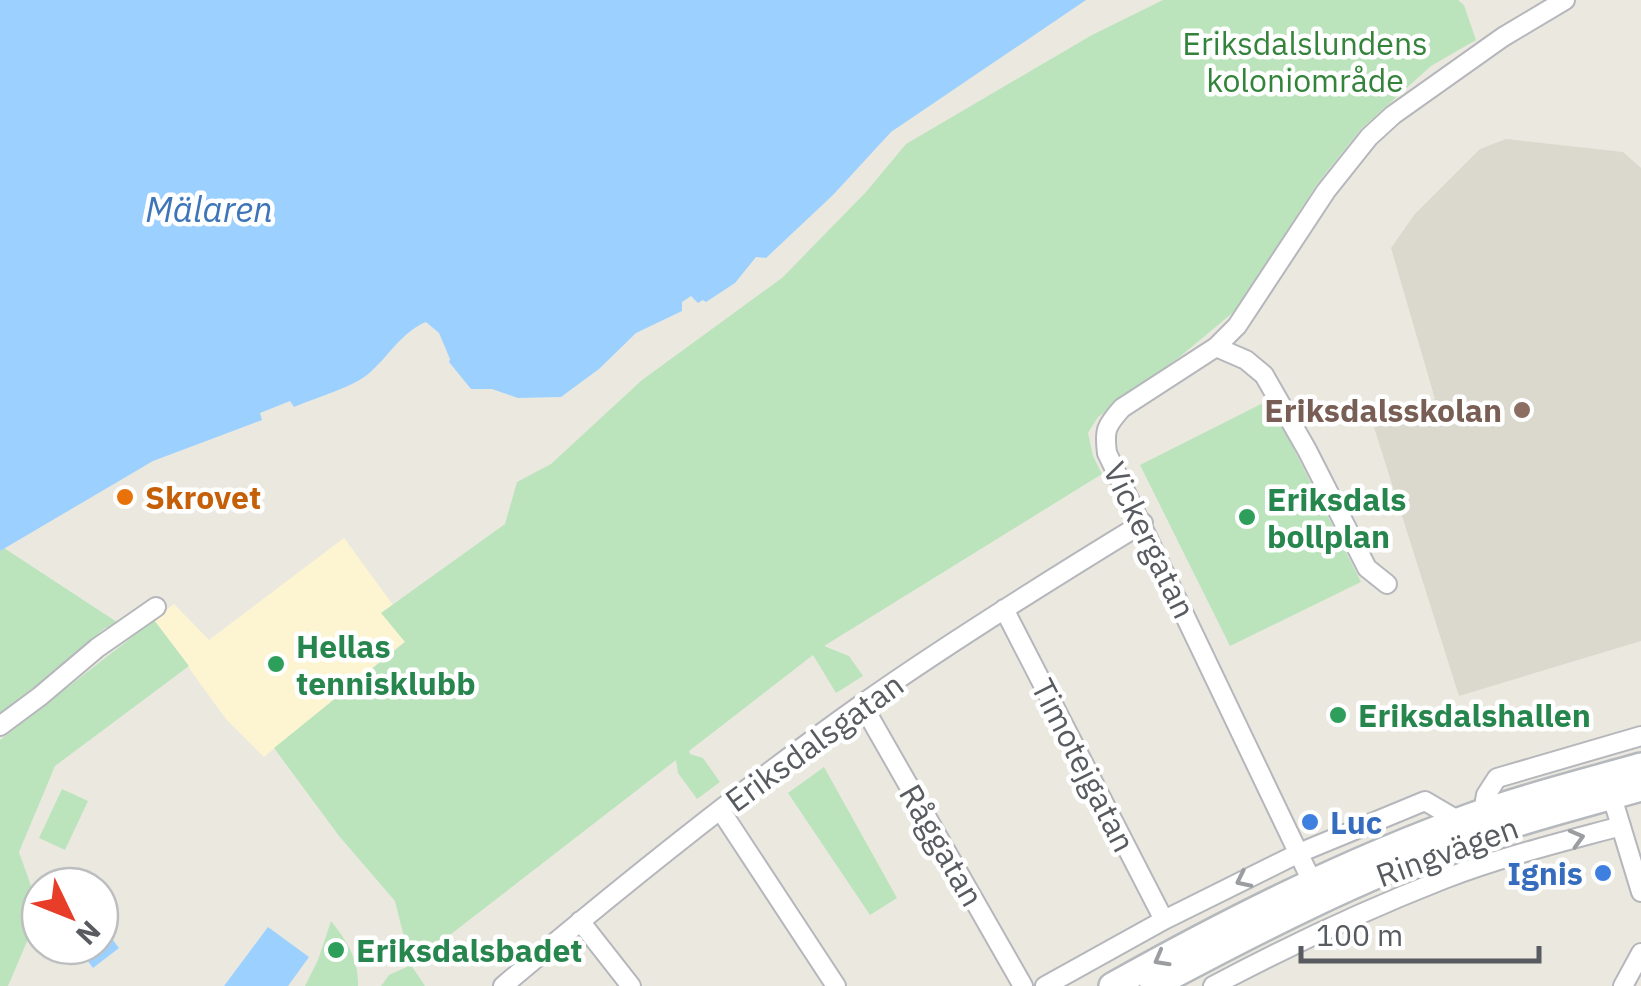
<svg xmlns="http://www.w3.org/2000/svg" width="1641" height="986" viewBox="0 0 1641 986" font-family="'IBM Plex Sans',sans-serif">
<rect width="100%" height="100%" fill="#ebe9df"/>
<path fill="#fdf5d2" d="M344,538L393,605L382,613L405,641L264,757L226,719L154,620L174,604L209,640Z"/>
<path fill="#dbd8cd" d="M1506,139L1623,152L1641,168V641L1459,696L1372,421L1435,399L1391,248L1414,215L1480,149Z"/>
<path fill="#bbe4bc" d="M1163,0H1458L1464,5L1476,40L1431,66L1361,129L1317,184L1236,310L1182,355L1098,417L1088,433L1093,456L1102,474L824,646L849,656L863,676L836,693L813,655L689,751L690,754L703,758L720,782L697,799L678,773L676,760L411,965L425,986H381L389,975L411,965L395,901L339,836L274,748L405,642L381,613L505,524L517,482L551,464L642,380L782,278L866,192L906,144L1092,35Z
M1269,400L1361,582L1230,646L1140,465Z
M4,548L123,626L105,628L0,715V551Z
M154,620L189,666L55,766L19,852L40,911L8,986H0V740Z
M824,767L897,898L870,915L788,793Z
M62,789L88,801L65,850L39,838Z
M331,921C347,941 359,960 358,986H305L318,960Z"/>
<path fill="#9cd0ff" d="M0,0H1086L891,132L833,195L766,258L756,257L735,283L706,302L703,300L698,303L691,296L682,302V311L636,333L599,369L561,397L518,398L492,389H471L449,362L450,359L439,333L426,322C401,332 387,359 367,375C352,387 313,399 294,407L290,401L260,413L262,420L153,461L0,551Z
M268,927L309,957L288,986H224Z
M106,931L119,948L93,968L80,951L87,946H100V936Z"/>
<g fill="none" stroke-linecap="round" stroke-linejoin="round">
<defs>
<path id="street" d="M1216,347L1246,360L1264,375L1307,450L1367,568L1387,584
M1004,609L1164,920
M862,704L1023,986
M0,726L39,697L97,648L156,607
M1609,787L1641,892
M721,811L836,986
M1483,812L1486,795L1497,778L1641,736
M1317,892L1107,453C1104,430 1106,426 1122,408L1216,347L1237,326L1326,191L1369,137L1393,115L1503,37L1565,0
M580,921L631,986
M503,986C619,888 738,792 862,704C953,640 1048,581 1143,523
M1045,986L1164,920L1299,853L1425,801L1459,821
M1213,986C1288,946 1365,910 1444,879C1501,857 1562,842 1621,826
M1623,986L1641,953"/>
<path id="secondary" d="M1112,986C1228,921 1347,861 1472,816C1527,796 1585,782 1641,766
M1153,986C1254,932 1357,879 1465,840C1522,820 1582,805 1641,788"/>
</defs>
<use href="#street" stroke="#b5b7bc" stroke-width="22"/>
<use href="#secondary" stroke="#b5b9be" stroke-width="30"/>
<use href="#street" stroke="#fff" stroke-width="18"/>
<use href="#secondary" stroke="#fff" stroke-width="25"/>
</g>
<defs><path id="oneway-chevron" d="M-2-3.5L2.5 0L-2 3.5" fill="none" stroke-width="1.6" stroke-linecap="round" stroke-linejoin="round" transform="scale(2.5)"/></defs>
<g stroke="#9b9da0">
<use href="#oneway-chevron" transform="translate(1577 838) rotate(-16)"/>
<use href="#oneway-chevron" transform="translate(1243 880) rotate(154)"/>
<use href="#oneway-chevron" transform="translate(1161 959) rotate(151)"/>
</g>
<circle fill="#8d6e63" stroke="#fff" stroke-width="4" cx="1522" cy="410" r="10"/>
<circle fill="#e8710a" stroke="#fff" stroke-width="4" cx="125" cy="497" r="10"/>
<g fill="#2e9e5b" stroke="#fff" stroke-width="4">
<circle cx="1247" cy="517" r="10"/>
<circle cx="276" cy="664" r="10"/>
<circle cx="1338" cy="715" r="10"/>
<circle cx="336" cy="950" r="10"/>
</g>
<g fill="#3f7fe0" stroke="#fff" stroke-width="4">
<circle cx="1310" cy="822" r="10"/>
<circle cx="1603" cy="873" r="10"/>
</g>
<g text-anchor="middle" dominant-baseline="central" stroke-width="9" stroke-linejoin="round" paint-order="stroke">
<g font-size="32" fill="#34833b" stroke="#fff">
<text x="1305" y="43">Eriksdalslundens<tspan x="1305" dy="37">koloniområde</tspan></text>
</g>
<g font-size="32" font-weight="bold" fill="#785e54" stroke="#fff" text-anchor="end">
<text x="1502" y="410">Eriksdalsskolan</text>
</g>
<g font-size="32" font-weight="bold" fill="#c56008" stroke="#fff" text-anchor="start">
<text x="145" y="497">Skrovet</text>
</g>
<g font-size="32" font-weight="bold" fill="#27864d" stroke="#fff" text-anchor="start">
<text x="1267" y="499">Eriksdals<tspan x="1267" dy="37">bollplan</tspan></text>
<text x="296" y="646">Hellas<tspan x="296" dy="37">tennisklubb</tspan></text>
<text x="1358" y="715">Eriksdalshallen</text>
<text x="356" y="950">Eriksdalsbadet</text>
</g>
<g font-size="32" fill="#585c60" stroke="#fff">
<text transform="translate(1150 540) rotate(64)">Vickergatan</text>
<text transform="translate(814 742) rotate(-36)">Eriksdalsgatan</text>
<text transform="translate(1084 765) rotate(63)">Timotejgatan</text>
<text transform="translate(942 845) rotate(60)">Råggatan</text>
<text transform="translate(1447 851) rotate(-20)">Ringvägen</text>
</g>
<g font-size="32" font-weight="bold" fill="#366cbe" stroke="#fff" text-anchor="start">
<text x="1330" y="822">Luc</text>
<text x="1583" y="873" text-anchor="end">Ignis</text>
</g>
<g font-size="35" font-style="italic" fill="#3e75b8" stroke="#fff">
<text x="209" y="209">Mälaren</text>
</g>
</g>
<g transform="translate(70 916) rotate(133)"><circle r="48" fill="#ffffff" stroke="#bcbebf" stroke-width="2.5"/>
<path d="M0-8L18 38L0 25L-18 38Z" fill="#e83e29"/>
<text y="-15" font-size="28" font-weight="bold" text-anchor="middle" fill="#585c60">N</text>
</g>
<path d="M1301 946v15h238v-15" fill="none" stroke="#585c60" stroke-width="5"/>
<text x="1316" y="946" font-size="30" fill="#585c60" stroke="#ffffff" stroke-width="8" paint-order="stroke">100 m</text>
</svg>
